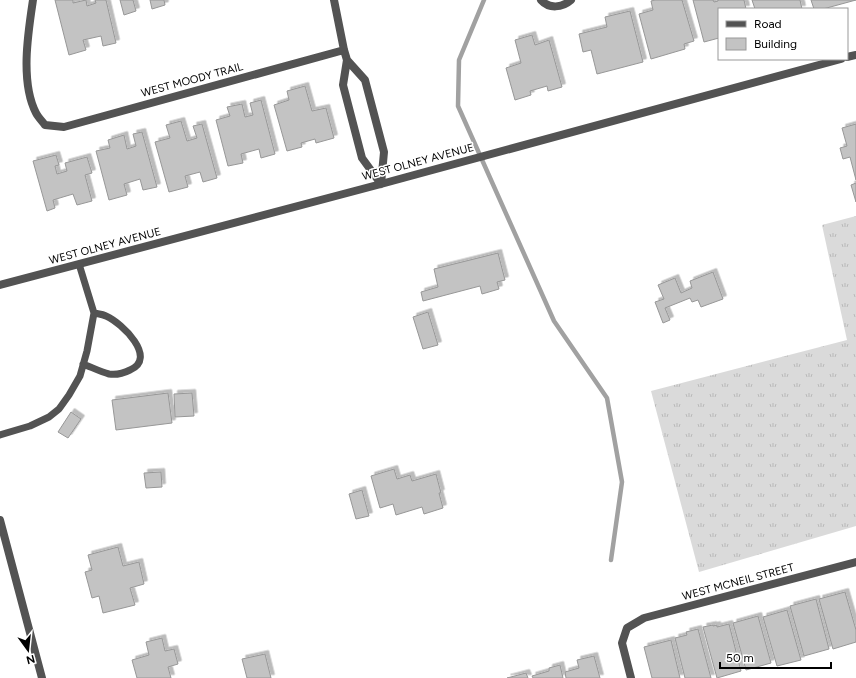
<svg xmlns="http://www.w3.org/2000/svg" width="856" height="678" viewBox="0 0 856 678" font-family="Figtree,sans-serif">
<defs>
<pattern id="grass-tufts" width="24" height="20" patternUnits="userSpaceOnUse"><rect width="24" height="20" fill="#dadada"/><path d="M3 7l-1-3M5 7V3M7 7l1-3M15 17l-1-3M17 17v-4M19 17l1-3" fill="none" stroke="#b9b9b9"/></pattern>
<filter id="shadow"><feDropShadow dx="3.5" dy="-3.5" stdDeviation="0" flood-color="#0004"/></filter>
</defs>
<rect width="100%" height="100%" fill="#fff"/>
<path fill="url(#grass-tufts)" d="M856,216V526L699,572L651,391L847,340L822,225Z"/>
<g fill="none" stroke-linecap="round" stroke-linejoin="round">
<path stroke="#a1a1a1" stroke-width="4.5" d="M484,0L459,60L458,106L554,321L607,398L622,482L611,560"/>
</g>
<path fill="#c3c3c3" stroke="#979797" filter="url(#shadow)" d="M55,0H73V3L86,0L87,6L96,3L95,0H106L116,43L103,46L101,36L83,40L86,50L69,55Z
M120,0H133L136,11L124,15Z
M150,0H164L165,5L152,9Z
M655,0H682L694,41L684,44L685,49L651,59L639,14L653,10L651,1Z
M693,0H713L714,2L718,1V0H744L746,9H719V38L704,42Z
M752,0H800L802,9H755Z
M811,0H856L823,9H814Z
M630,11L643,62L597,74L591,50L583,52L579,34L607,27L605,17Z
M532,35L535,45L549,40L562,87L548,91L547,86L530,91L531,95L515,100L506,68L521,63L515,40Z
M305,86L312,111L326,108L334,138L316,143L315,139L301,143L302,147L287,151L274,105L289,100L287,91Z
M261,100L275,154L261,158L259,149L241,154L243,163L228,166L216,120L230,116L227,107L242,104L245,117L253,115L250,103Z
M181,121L187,141L197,138L193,126L202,124L217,178L203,182L200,172L185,176L188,187L169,192L155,142L170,138L166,125Z
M856,124V180L850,157L843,159L840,148L847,146L842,128Z
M142,132L157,187L143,190L140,179L124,184L127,195L109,200L96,151L110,148L108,140L124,135L127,149L136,146L133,134Z
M56,155L59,165L55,166L57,174L67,171L65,163L87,157L92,173L85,175L92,201L77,205L73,194L53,200L55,208L47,211L33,161Z
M856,183V202L851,185Z
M498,253L505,280L497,282L499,289L482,294L480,286L423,301L421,292L438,287L434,269Z
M713,272L723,299L701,307L698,300L692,302L690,298L665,308L670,320L663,323L655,302L664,299L658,285L675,278L681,293L692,288L690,281Z
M428,312L438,345L423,349L413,317Z
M168,393L172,423L116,430L112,400Z
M192,393L194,416L175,417L174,394Z
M71,412L81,419L68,438L58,432Z
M394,469L397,479L410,475L412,481L436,474L441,493H439L443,508L424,514L422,507L396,515L393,504L380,508L371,476Z
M161,472L162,487L146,488L144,473Z
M362,490L369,516L356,519L349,494Z
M118,547L123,566L139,562L144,584L130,588L135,605L103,613L99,596L92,598L85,572L92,570L88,555Z
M845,592L856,630V642L833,649L819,599Z
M816,599L829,649L804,656L790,606Z
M787,610L801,660L777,666L763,617Z
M758,616L771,663L746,670L733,623Z
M729,624L741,671L717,678L703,627L713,625V626L717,625V627Z
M698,629L711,678H685L675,638L687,635L686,632Z
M162,638L165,651L174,649L178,664L168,667L171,678H137L132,660L149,655L146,642Z
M671,640L680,678H652L644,647Z
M265,654L271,678H247L242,659Z
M594,656L600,678H566L565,672L579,668L577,660Z
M560,665L563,678H533L532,676L549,671V668Z
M526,673L528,678H507Z"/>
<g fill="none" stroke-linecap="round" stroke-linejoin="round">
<path stroke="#535353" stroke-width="7" d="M83,364C91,367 101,372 109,374C116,375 124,373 130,370C158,358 122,323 106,316C102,314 98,314 94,313
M0,435L30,426L49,417L59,409L69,395L80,376L87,351L94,313L79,264"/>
<path stroke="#535353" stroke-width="8" d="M33,0C28,33 20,82 36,113C38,117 42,121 45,125L64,127L344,50
M334,0L344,50L347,60L365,80L384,152L381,184
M541,0C549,9 562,8 571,0
M847,57L856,55
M347,60L343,85L362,158L381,184
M0,285L381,184L841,59
M0,520L42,678
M631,678L622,643L627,628L644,618L856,562"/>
</g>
<g text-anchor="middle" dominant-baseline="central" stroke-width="3" stroke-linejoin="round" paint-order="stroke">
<g font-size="11" fill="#000" stroke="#fff">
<text transform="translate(192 80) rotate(-15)">WEST MOODY TRAIL</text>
<text transform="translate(418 162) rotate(-15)">WEST OLNEY AVENUE</text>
<text transform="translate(105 246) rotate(-15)">WEST OLNEY AVENUE</text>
<text transform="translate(738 582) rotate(-15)">WEST MCNEIL STREET</text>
</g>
</g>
<rect x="718" y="8" width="130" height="52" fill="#ffffff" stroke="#999999"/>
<rect x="726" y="21" width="20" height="6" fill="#535353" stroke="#999999"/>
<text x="754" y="28" font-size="12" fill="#000000">Road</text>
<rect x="726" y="38" width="20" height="12" fill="#c3c3c3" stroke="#999999"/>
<text x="754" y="48" font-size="12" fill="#000000">Building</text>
<g transform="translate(28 650) rotate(165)" stroke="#ffffff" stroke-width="3" paint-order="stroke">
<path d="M0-3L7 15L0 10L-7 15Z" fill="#000000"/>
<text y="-6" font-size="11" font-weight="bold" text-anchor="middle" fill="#000000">N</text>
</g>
<path d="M720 662v6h111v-6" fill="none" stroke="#000000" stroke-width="2"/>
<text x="726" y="662" font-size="12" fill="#000000" stroke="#ffffff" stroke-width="3" paint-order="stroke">50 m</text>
</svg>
